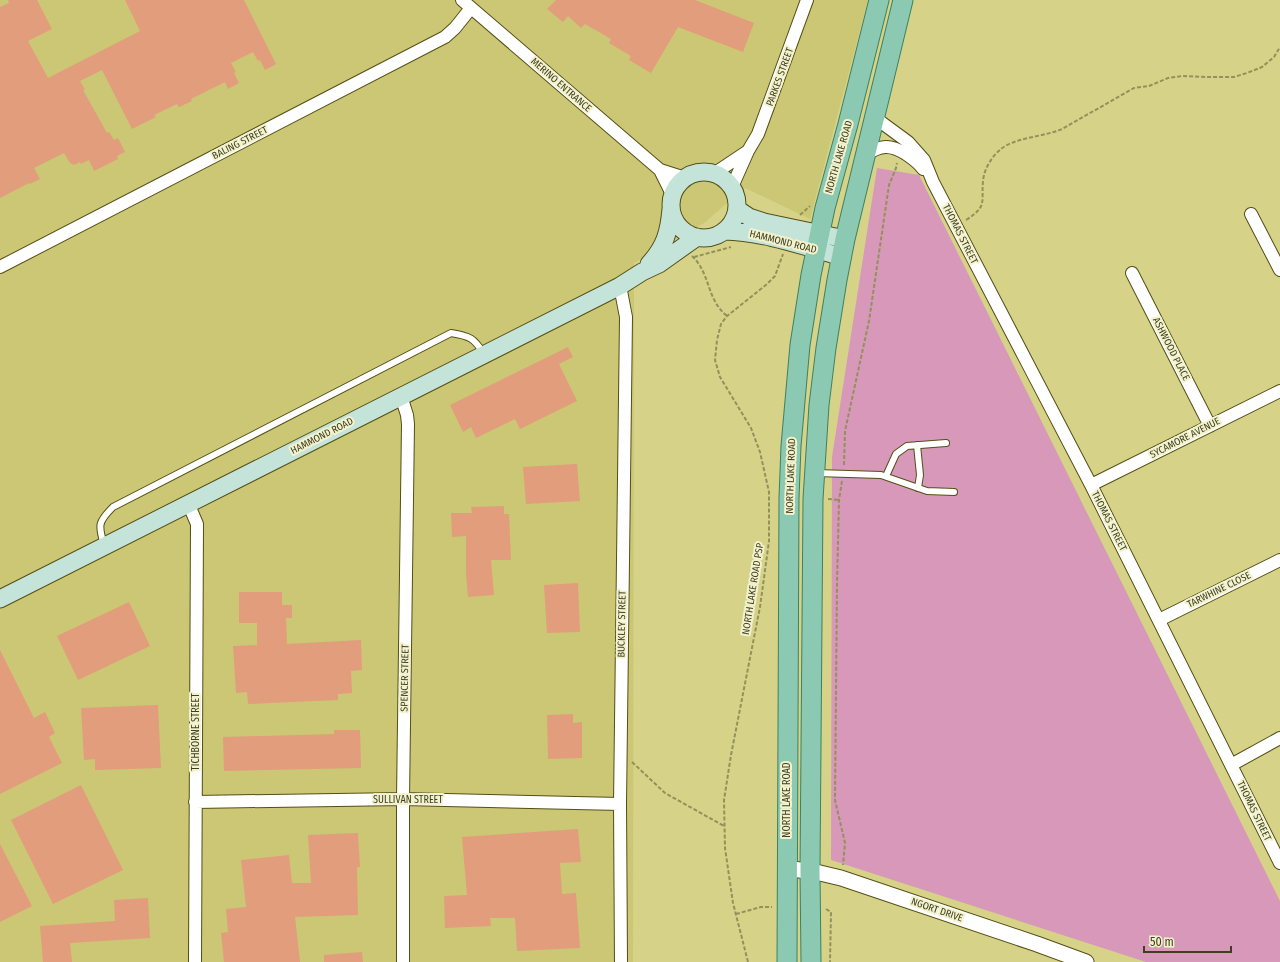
<svg xmlns="http://www.w3.org/2000/svg" width="1280" height="962" viewBox="0 0 1280 962" font-family="'Fira Sans Condensed',sans-serif">
<rect width="100%" height="100%" fill="#d6d389"/>
<path fill="#cbc774" d="M0,0H868L810,219L745,188L704,223L634,263L633,962H0Z"/>
<path fill="#d798ba" d="M877,168L919,175L1280,901V962H1146L831,860L832,457Z"/>
<path fill="#e29d7c" d="M8,0H37L52,29L28,41L48,78L140,31L125,0H244L276,64L265,70L260,60L258,61L253,52L231,63L236,72L234,73L239,83L228,89L225,82L191,99L192,101L179,107L177,104L154,115L156,117L132,129L102,70L80,81L85,90H83L107,133L109,132L114,140L118,138L125,152L117,156L118,159L94,171L89,160L81,164L80,162L74,165L70,163L64,153L34,168L40,179L30,184L29,183L0,198V7L9,3Z
M556,0H695L754,23L743,52L678,27L651,73L629,60L631,56L609,43L611,39L585,24L581,28L568,16L563,22L547,9Z
M568,347L573,357L559,364L577,401L520,429L515,419L476,438L471,427L463,432L450,405Z
M577,464L580,501L526,504L523,467Z
M504,506V514H509L511,560H491L494,595L468,597L466,574V536L452,537L451,513H472L471,507Z
M578,583L580,632L547,633L544,585Z
M239,592H282V605H292V618H286L287,644L361,640L362,670L351,671L352,693L338,694V700L248,704L247,692L236,693L233,646L257,645V623H239Z
M129,602L150,646L78,680L57,636Z
M0,650L34,718L45,712L55,733L49,737L62,763L0,794Z
M158,705L161,768L95,770V759L84,760L81,708Z
M573,714V723L582,722V758L548,759L547,715Z
M334,730H360L361,768L224,771L223,737L334,734Z
M81,785L123,870L53,904L11,820Z
M578,829L581,862L560,863L562,894L576,893L580,948L517,951L515,918H490L491,926L445,928L444,896L467,895L462,837Z
M358,833L360,867H357L358,915L295,917L300,962H224L221,933L228,932L226,909L246,907L241,860L289,855L292,883H311L308,835Z
M0,844L32,906L0,922Z
M148,898L150,938L70,943L72,962H43L40,926L115,921L114,900Z
M362,952L363,962H324V955Z"/>
<g fill="none" stroke-linecap="round" stroke-linejoin="round">
<defs>
<path id="service" d="M917,445L920,475L918,488
M816,473L881,475L927,491L954,492
M886,476L896,454L907,446L946,443
M104,545C98,525 98,522 113,507L451,333C470,336 474,338 484,354"/>
<path id="minor" d="M462,0L660,170L685,178
M874,117L908,142L924,160L933,182L1091,485L1280,863
M865,155C881,145 890,144 906,154C913,159 918,162 923,169
M660,170L673,196
M715,173L748,151
M732,187L748,151L758,134L807,0
M1251,214L1280,270
M0,267L445,37L455,28L471,8
M1132,273L1210,426
M620,286L626,317L620,804L621,962
M401,396L407,415L408,424L403,799V962
M1091,485L1280,391
M188,503L197,524L195,962
M1159,620L1280,560
M1231,765L1280,738
M195,802L403,799L620,804"/>
<path id="tertiary" d="M786,868L820,873L841,878L1037,944L1086,962"/>
<path id="secondary" d="M671 205a33 33 0 1 1 66 0a33 33 0 1 1-66 0Z
M737,209L749,217L764,222L845,239
M724,231C764,232 803,246 842,257
M649,264C665,247 669,232 671,209
M0,599L620,286L642,272L659,264L697,237"/>
<path id="primary" d="M787,962L789,498L791,446L800,345L811,275L825,208L848,124L879,0
M811,962L810,871L813,499L819,405L826,348L837,280L845,239L903,0"/>
</defs>
<use href="#service" stroke="#534f16" stroke-width="8"/>
<use href="#minor" stroke="#534f16" stroke-width="14"/>
<use href="#tertiary" stroke="#534f16" stroke-width="17"/>
<use href="#secondary" stroke="#534f16" stroke-width="19"/>
<use href="#primary" stroke="#3e815f" stroke-width="21"/>
<path stroke="#93915a" stroke-width="2" stroke-dasharray="4 2" stroke-linecap="butt" d="M800,215L810,206
M966,220C988,206 981,202 983,181C984,169 992,156 1001,149C1016,137 1044,137 1062,129L1134,88L1149,86L1168,78L1182,76L1205,77H1234L1247,73L1262,67L1274,57L1280,47
M692,256C711,274 706,299 727,316
M694,257L731,247
M844,465L845,431L869,321L889,185L896,168L897,163
M842,481L839,500L837,584L835,800L845,843L843,865
M828,499L839,500
M632,762L665,793L724,826
M826,909L831,912L830,962
M736,914L761,907H772
M748,962L733,903L725,848L724,800L731,755L760,607L769,541V492L760,452L751,428L720,377L715,360L717,340L721,324L727,316L767,284L775,276L783,254"/>
<use href="#service" stroke="#fff" stroke-width="6"/>
<use href="#minor" stroke="#fff" stroke-width="12"/>
<use href="#tertiary" stroke="#fff" stroke-width="15"/>
<use href="#secondary" stroke="#c5e4d9" stroke-width="17"/>
<use href="#primary" stroke="#8bc9b3" stroke-width="19"/>
</g>
<g text-anchor="middle" dominant-baseline="central" stroke-width="4" stroke-linejoin="round" paint-order="stroke">
<g font-size="10" fill="#3f3e1f" stroke="#f3f2ce">
<text transform="translate(780 77) rotate(-70)">PARKES STREET</text>
<text transform="translate(561 85) rotate(41)">MERINO ENTRANCE</text>
<text transform="translate(240 143) rotate(-27)">BALING STREET</text>
<text transform="translate(839 157) rotate(-74)">NORTH LAKE ROAD</text>
<text transform="translate(960 234) rotate(63)">THOMAS STREET</text>
<text transform="translate(783 242) rotate(14)">HAMMOND ROAD</text>
<text transform="translate(1171 349) rotate(63)">ASHWOOD PLACE</text>
<text transform="translate(322 436) rotate(-27)">HAMMOND ROAD</text>
<text transform="translate(1185 438) rotate(-27)">SYCAMORE AVENUE</text>
<text transform="translate(791 476) rotate(-88)">NORTH LAKE ROAD</text>
<text transform="translate(1109 521) rotate(63)">THOMAS STREET</text>
<text transform="translate(753 589) rotate(-81)">NORTH LAKE ROAD PSP</text>
<text transform="translate(1219 590) rotate(-26)">TARWHINE CLOSE</text>
<text transform="translate(622 624) rotate(-89)">BUCKLEY STREET</text>
<text transform="translate(405 678) rotate(-89)">SPENCER STREET</text>
<text transform="translate(196 732) rotate(-90)">TICHBORNE STREET</text>
<text x="408" y="800">SULLIVAN STREET</text>
<text transform="translate(787 800) rotate(-90)">NORTH LAKE ROAD</text>
<text transform="translate(1254 811) rotate(64)">THOMAS STREET</text>
<text transform="translate(937 910) rotate(19)">NGORT DRIVE</text>
</g>
</g>
<path d="M1144 946v6h87v-6" fill="none" stroke="#3f3e1f" stroke-width="2"/>
<text x="1150" y="946" font-size="12" fill="#3f3e1f" stroke="#f3f2ce" stroke-width="3" paint-order="stroke">50 m</text>
</svg>
